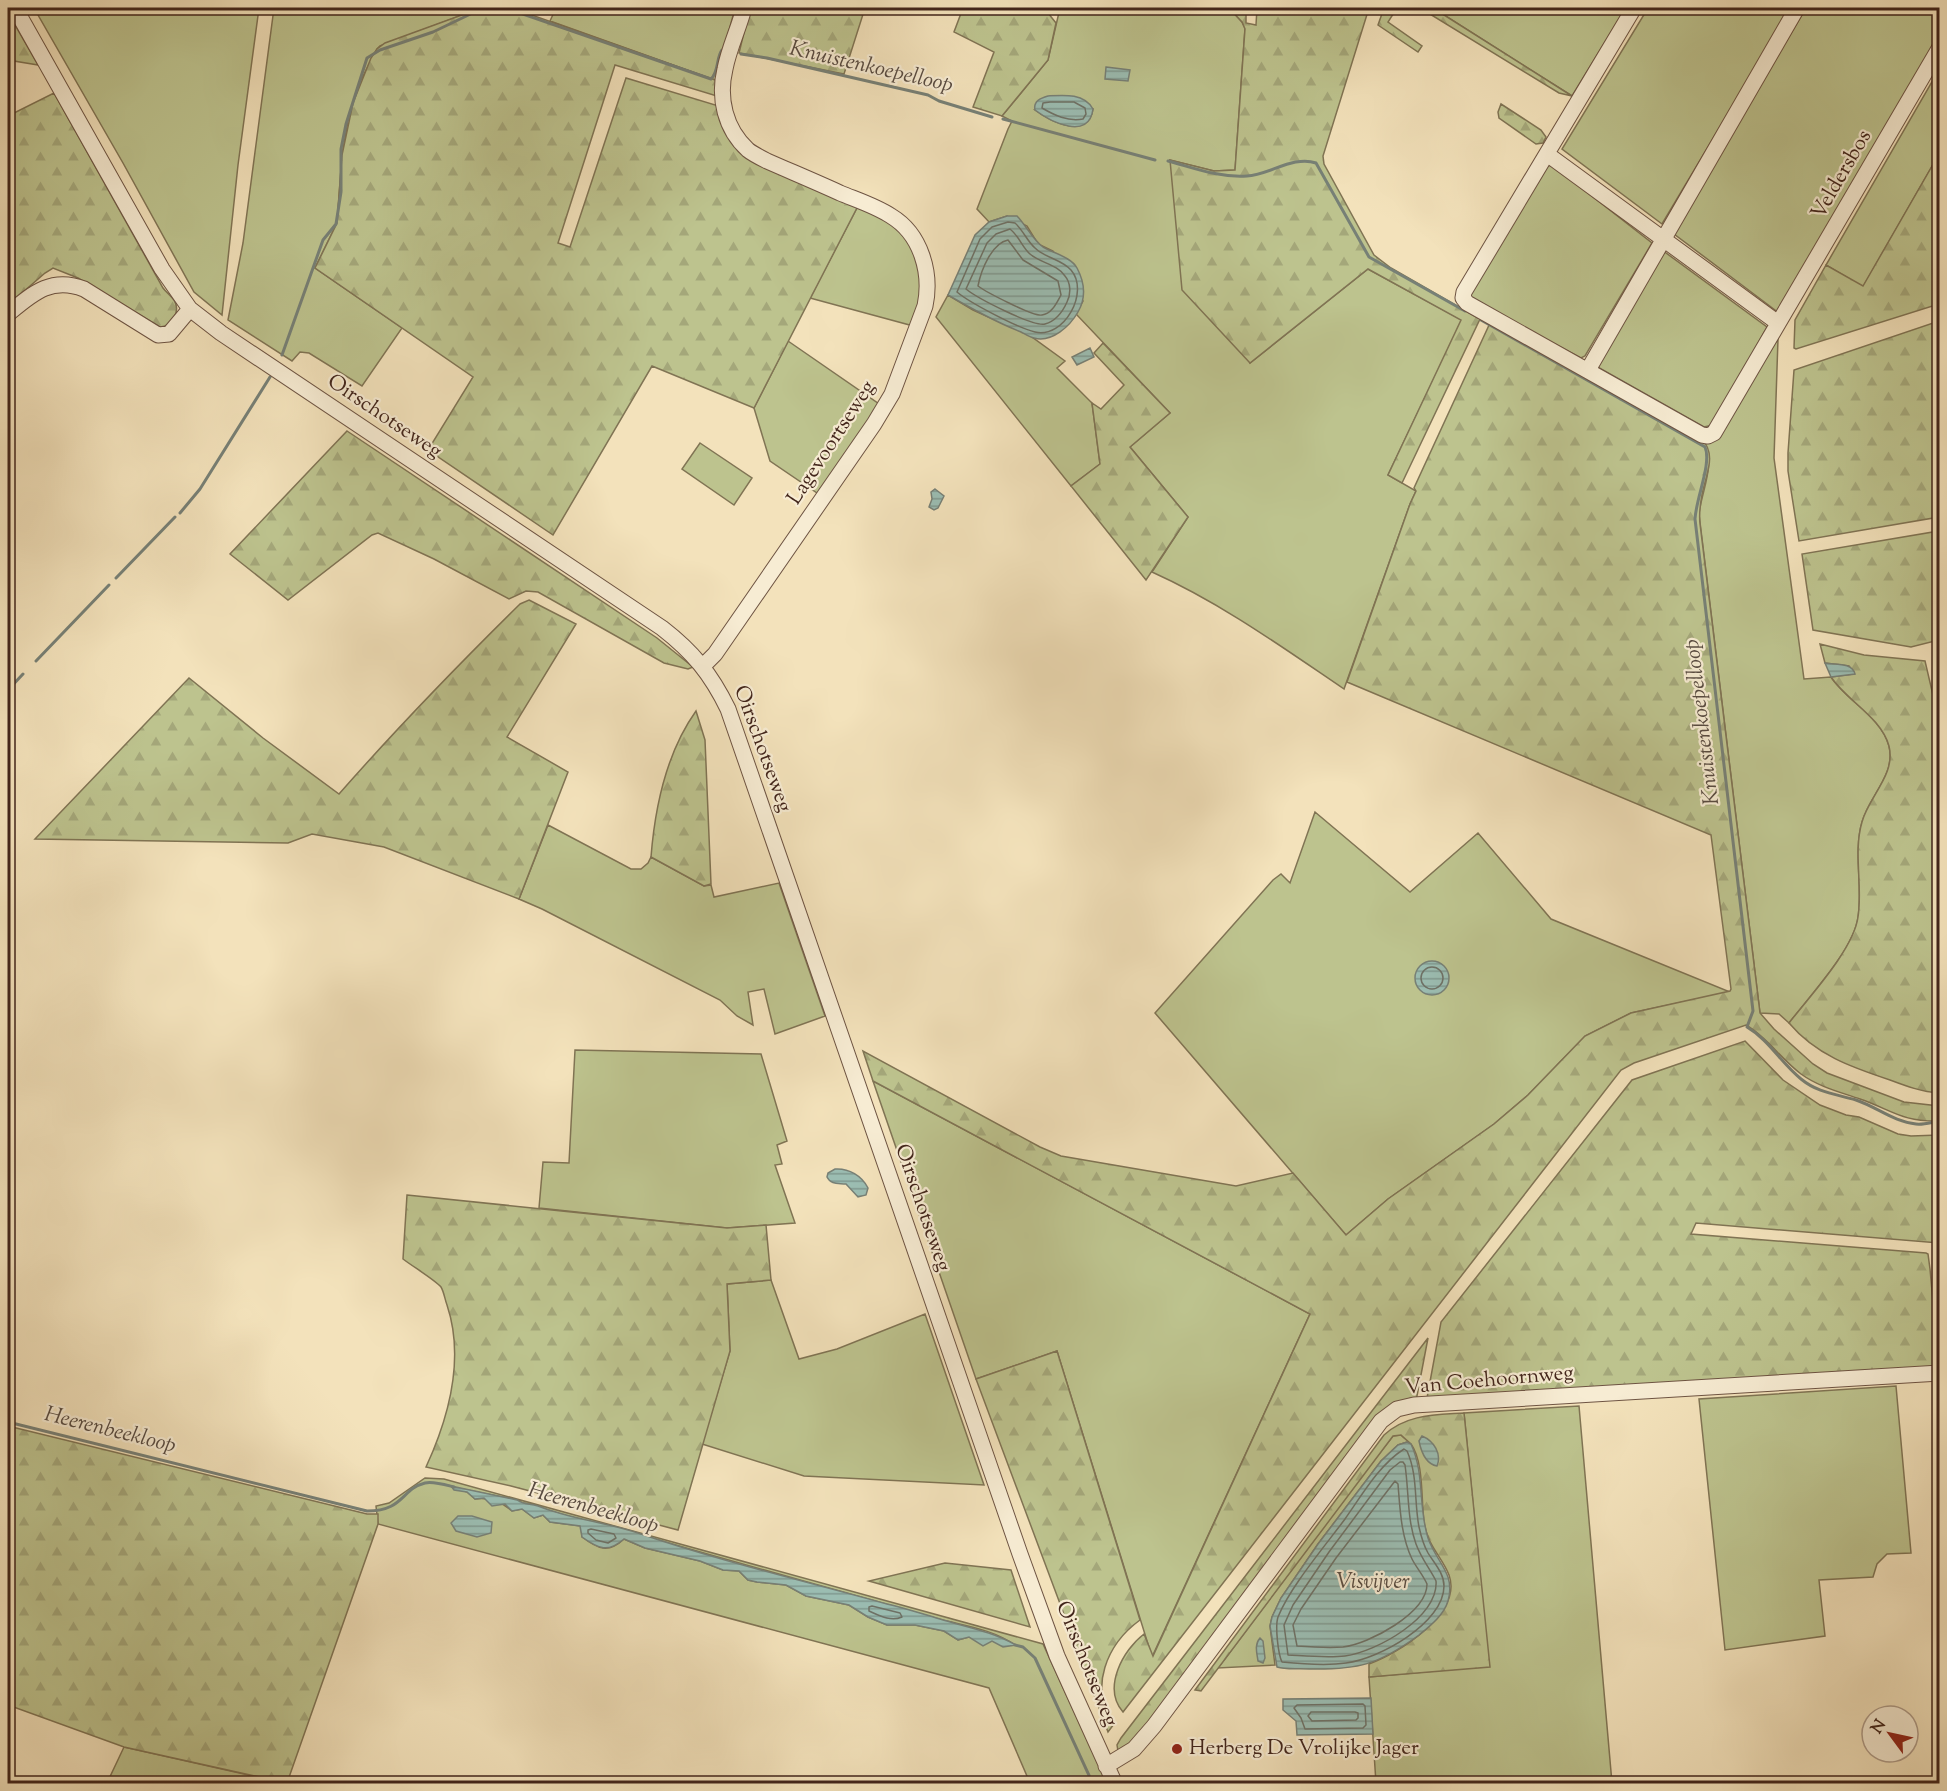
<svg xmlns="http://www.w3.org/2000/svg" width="1947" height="1791" viewBox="0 0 1947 1791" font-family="'Sorts Mill Goudy',serif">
<defs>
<pattern id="forest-firs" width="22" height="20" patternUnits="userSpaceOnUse" patternTransform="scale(1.5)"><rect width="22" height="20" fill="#bdc38e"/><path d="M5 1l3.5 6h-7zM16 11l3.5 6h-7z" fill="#a4a77a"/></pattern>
<pattern id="water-rules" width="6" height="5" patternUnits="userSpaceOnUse" patternTransform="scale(1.5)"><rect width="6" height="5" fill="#9bbdb2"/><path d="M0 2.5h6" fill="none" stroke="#809990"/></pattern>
</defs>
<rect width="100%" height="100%" fill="#f3e2bb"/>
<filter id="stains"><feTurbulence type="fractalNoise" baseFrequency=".00333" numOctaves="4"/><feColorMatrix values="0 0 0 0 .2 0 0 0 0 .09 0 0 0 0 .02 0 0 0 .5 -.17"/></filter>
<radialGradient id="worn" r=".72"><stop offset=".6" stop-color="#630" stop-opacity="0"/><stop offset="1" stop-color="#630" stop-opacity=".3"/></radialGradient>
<path fill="#bdc38e" stroke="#807454" stroke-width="1.5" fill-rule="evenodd" d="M34,8H259L238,165L222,315L194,292L123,163Z
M274,8H481L380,46L377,49L360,82L348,121L342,155L337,223L315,268L402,328L362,386L309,353L300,352L292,361L228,320L243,243Z
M556,8H735L720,65L718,81L550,21Z
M1060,8L1079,13L1081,8H1229L1242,22L1245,28L1235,170L1214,171L1170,160L1250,363L1368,269L1462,320L1388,475L1416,491L1410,504L1344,689C1282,647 1221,603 1152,572L1188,517L1130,447L1170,413L1076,314L1083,301L1053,251L1038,244L1027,226L1007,216L989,222L977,209L1008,129L1012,121L1002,116L1048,60ZM1093,109C1089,140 1050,122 1035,110Z
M1433,8H1626L1572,96Z
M1648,8H1791L1662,224L1562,149Z
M1806,8H1939V35L1779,313L1674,234L1686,209Z
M1937,73L1940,75L1939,154L1863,287L1826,265Z
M1552,165L1652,243L1585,356L1581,358L1468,298L1542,167Z
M860,202L906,232L924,276L917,327L810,298Z
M1662,250L1767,327L1713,425L1704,427L1594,365Z
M948,295L973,310L1029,335L1065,361L1057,368L1092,403L1100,464L1071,486L936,317Z
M1778,339L1774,458L1804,679L1831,677C1847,701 1881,717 1889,746C1896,775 1869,796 1862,822C1853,853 1863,886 1858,917C1854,949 1809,997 1789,1023L1779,1014L1760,1013L1699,514C1702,488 1717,464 1702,440Z
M788,341L882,406L820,495L770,461L754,408Z
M700,443L752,478L734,505L682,469Z
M1315,812L1410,892L1478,833L1551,919L1730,992L1631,1013L1585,1036L1528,1095L1494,1124L1388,1199L1346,1235L1155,1013L1273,880L1281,874L1290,883Z
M548,825L631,869H641L648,863L651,857L704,886L711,885L714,897L779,883L825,1016L775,1034L764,989L748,992L753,1025L737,1016L720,1000L542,909L519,899Z
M575,1050L761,1054L787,1141L777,1145L782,1164L775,1165L795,1223L727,1228L539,1208L543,1162L569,1163Z
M873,1081L1310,1314L1152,1657L1057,1351L976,1379Z
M771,1280L799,1359L837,1349L925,1314L984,1485L804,1476L702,1444L730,1351L727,1284Z
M1896,1386L1911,1553L1887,1554L1877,1564L1873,1577L1819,1580L1825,1636L1725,1650L1699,1399Z
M1579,1406L1612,1783H1376L1369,1677L1489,1666L1464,1413Z
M1401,1435L1411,1444L1407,1442L1398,1445L1381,1461L1318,1544L1281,1598L1272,1617L1270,1626L1275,1665L1218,1668L1370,1465L1393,1436Z
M425,1478L444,1479L1043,1644L1107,1783H1030L989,1688L378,1524L376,1506L389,1503ZM452,1487L517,1500C526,1506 529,1503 537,1506C555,1513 575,1519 594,1523C598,1524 603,1524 607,1525C717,1558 828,1587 939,1619C965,1626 992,1629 1015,1645L969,1637L958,1640L944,1631L915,1625H887L868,1617L849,1605L806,1596L786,1585L757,1582L748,1580L739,1571L723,1570L700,1561L645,1548L624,1539C608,1554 598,1549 582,1537L581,1526L550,1522L543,1515L534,1518L522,1509L512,1511C502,1502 489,1497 475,1499L467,1492Z
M124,1747L284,1783H107Z"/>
<path fill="url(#forest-firs)" stroke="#807454" stroke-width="1.5" d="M481,8H512L718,81L720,97L615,65L558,243L570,247L626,78L722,107L737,143L860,202L754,408L652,366L553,535L428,450L473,377L315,268L337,223L342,155L353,103L371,58L377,49L385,43Z
M750,8H865L844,74L739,53Z
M963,8H1044L1056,23L1048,60L1002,116L973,107L994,52L954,32Z
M1229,8H1246V23L1256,25L1257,8H1369L1323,156L1324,164L1374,255L1391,268L1480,319L1402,483L1388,475L1461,320L1368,269L1250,363L1182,290L1170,160L1214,171L1235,170L1245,29L1242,22Z
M1384,8H1397L1388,22L1422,46L1418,52L1378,25Z
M1420,8H1433L1572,96L1559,93Z
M8,13L38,65L8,60Z
M54,93L163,288C166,292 171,296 174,300C181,311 172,326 160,327L78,278L53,268L45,273L8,305V116Z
M1501,104L1541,130L1546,137L1543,143L1536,144L1499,118L1498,112Z
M1939,154V304L1796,349L1794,348L1795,320L1826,265L1863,286Z
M1939,321V517L1799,541L1788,471V453L1794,370Z
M1490,323L1701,438C1718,455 1705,476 1702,495C1700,505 1699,514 1700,524L1760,1013L1774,1029L1813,1064L1827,1073L1904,1102L1939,1106V1121C1902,1122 1892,1110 1860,1099C1840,1092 1819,1087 1801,1074C1781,1059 1767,1037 1746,1025L1634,1063L1621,1070L1123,1712C1102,1688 1123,1650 1144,1634L1153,1656L1310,1314L873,1081L863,1051L1040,1147L1061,1156L1236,1186L1293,1173L1346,1235L1388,1199L1494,1124L1528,1095L1585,1036L1631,1013L1730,991L1731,989L1711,835L1347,682L1410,504L1416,491L1414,488Z
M1103,343L1170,413L1130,447L1188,517L1146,580L1071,486L1100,464L1092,403L1101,409L1124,385L1094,353Z
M347,431L657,638L693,667L688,669L664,663L538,592L526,591L509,599L434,559L378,533L372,535L288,600L230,554Z
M1939,531V640L1911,647L1813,630L1802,554Z
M529,600L576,624L507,737L568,772L519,899L384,847L312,834L288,843L35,839L189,678L263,738L339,794C397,728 457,666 520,604Z
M1820,644L1864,655L1925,661L1940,725L1939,1093C1922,1092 1906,1086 1890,1080C1851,1067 1816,1055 1789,1023C1809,997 1854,949 1858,917C1863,886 1853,853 1862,822C1869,796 1896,775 1889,746C1881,717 1847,701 1831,677L1854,674L1849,666L1825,663Z
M696,711L705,740L711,884L704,886L651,857C655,806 666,753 696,711Z
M1745,1041L1783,1080L1820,1105L1846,1115L1859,1117L1898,1134L1911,1136L1939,1135V1243L1696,1223L1691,1234L1926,1253L1928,1254L1930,1269L1939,1368L1427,1398L1441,1322L1632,1080Z
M407,1195L727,1228L766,1225L771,1280L727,1284L730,1351L678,1530L511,1486L426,1467C449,1417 465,1359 447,1305C445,1300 444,1292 441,1287C435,1280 412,1266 403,1259Z
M1428,1338L1416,1401L1404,1403L1140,1738L1118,1751L1117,1745L1121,1738Z
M1057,1351L1140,1620C1107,1644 1088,1688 1114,1724L1108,1732L976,1379Z
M1464,1413L1490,1667L1369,1677V1664C1398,1654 1463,1613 1449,1575C1441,1555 1427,1546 1424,1521C1421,1500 1424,1462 1411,1444C1408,1441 1404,1438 1401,1435L1393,1436L1201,1691L1195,1690L1384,1435C1407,1414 1435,1415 1464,1413Z
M8,1426L367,1514H378V1524L287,1783L124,1747L8,1705Z
M945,1563L1011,1570L1030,1627L869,1581Z"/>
<path fill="url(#water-rules)" stroke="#778076" stroke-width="1.5" d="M1106,67L1130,70L1128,81L1105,79Z
M1048,96C1064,95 1084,93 1093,109C1089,141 1051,122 1035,110C1033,101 1041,98 1048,96Z
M1007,216H1017C1025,224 1034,241 1043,247C1053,253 1071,257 1077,268C1085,283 1086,298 1078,312C1070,326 1052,343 1034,338C1030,337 1025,334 1021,332C996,322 972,309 948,295L975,235L989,222Z
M1090,348L1094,357L1077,365L1072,357Z
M935,489L944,496L938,508L934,510L929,507L932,499L931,492Z
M1825,663C1835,665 1852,662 1855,674L1831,677Z
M1415 978a17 17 0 1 1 34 0a17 17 0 1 1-34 0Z
M835,1169C849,1168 862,1176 868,1188L866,1195L858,1197L846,1184C838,1183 831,1185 827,1177L828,1173Z
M1422,1436C1434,1441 1442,1454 1437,1466C1426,1464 1421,1451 1419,1441Z
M1407,1442L1411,1444C1425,1474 1418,1507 1428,1538C1436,1562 1456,1573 1448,1601C1444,1615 1430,1626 1419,1635C1378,1665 1358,1670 1309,1669C1298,1668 1287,1670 1277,1667L1270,1626L1272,1617L1281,1598L1318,1544L1381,1461L1398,1445Z
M451,1486L517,1500C526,1506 529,1503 538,1506C570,1519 605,1522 638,1533C720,1561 804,1581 887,1604C905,1608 922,1614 940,1619C966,1627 991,1631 1016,1645L1003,1647L992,1641L983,1646L969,1637L958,1640L944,1631L915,1625H887L868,1617L849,1605L806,1596L786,1585L757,1582L748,1580L739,1571L723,1570L700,1561L645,1548L624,1539C608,1553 599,1549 582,1537L580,1526L550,1522L543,1515L534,1518L522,1509L512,1511L505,1504L492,1506L484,1498L475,1499L467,1492L454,1490Z
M458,1516H472L492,1522L491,1533L477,1537L456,1531L451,1523Z
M1260,1638L1263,1641L1265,1658L1263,1663L1258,1661C1257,1653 1254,1645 1260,1638Z
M1371,1698L1373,1734L1297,1735L1296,1721L1283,1710V1699Z"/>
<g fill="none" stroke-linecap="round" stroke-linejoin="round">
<path stroke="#6e7166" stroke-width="1.5" d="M1050,102H1074L1085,108L1086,114L1083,119C1068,122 1054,115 1042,108L1043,103Z
M1008,222L1015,223C1023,230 1027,241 1035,248C1045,258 1061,259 1071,270C1090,292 1064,339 1035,332C1018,328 970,303 957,292L980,239L992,227Z
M1010,229C1019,236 1022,247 1030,254C1040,263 1057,264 1065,276C1071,283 1071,294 1067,302C1063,311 1056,321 1045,324C1033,327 977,298 966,289L987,243L996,234Z
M1008,240L1023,260L1058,281L1061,295C1057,302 1052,314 1042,315C1034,317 986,292 978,286C981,270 992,243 1008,240Z
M1421 978a11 11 0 1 1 22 0a11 11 0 1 1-22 0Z
M1404,1449L1407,1451C1418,1475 1414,1502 1419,1527C1421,1536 1424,1546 1428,1553C1434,1563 1444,1573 1444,1586C1444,1623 1379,1659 1346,1663C1326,1666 1302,1664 1282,1662C1278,1654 1275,1626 1278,1617C1290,1587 1325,1546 1345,1519C1362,1495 1379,1465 1404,1449Z
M1400,1462H1403L1405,1465C1409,1492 1407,1519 1416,1544C1421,1558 1430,1569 1436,1581C1439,1617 1376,1652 1345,1656C1327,1658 1306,1656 1288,1655L1284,1625L1293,1605L1329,1552L1390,1470Z
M1395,1481L1398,1484C1400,1509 1401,1536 1412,1559C1416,1567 1423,1575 1427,1584C1427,1613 1369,1644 1343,1647C1328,1648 1311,1647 1297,1646L1293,1625L1301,1609L1336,1558Z
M591,1529L614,1534L616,1538L608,1543L596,1540L588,1533V1530Z
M872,1606L900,1613L902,1617C891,1622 880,1616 869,1611V1607Z
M1363,1704L1365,1706L1366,1725L1363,1728L1305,1729L1301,1718L1294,1708L1297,1705Z
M1311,1712H1355L1358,1713V1718L1356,1720L1312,1721L1308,1716Z"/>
<path stroke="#778076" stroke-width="3" d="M505,8L711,79C719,72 716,58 722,50
M741,54L767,58L928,95L939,101L992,117
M1003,119L1155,160
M1168,161C1194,168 1220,178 1247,176C1269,175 1294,155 1316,163L1369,257L1465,311
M1481,320L1705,447C1712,463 1696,498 1695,519L1753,1011L1747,1027C1769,1040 1781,1063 1801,1079C1818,1093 1836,1094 1856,1100C1877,1107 1894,1122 1916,1124C1924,1125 1932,1122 1940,1121
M282,355L323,240L336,224L341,192V149L346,124L367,58L380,50L433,32L481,9
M180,513L200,489L270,377
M116,578L175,517
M36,661L109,585
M8,690L23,674
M8,1422L367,1511C404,1511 401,1489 425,1483C433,1481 446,1485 454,1487
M1015,1645L1023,1647L1035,1658L1093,1784"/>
<defs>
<path id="minor" d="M15,8L162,269L190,309L221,333L662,628C693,652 711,674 728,709L1020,1554L1057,1656L1115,1784
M1634,8L1464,292L1463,298L1467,303L1702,435L1708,436L1714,433L1940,47
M1547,154L1778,323
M8,314C32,294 51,276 84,289L158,335L169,334L190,309
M1588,370L1797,8
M703,666L715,654L874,424L892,394L925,306C932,273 921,234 891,216C876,206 857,200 840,193C816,182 792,172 767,161C761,158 753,154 748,150C725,129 718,98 725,69C729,48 739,28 744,8
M1106,1766L1134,1749L1154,1726L1381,1421L1397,1409L1414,1405L1940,1373"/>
</defs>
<use href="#minor" stroke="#6e5443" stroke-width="17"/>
<use href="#minor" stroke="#f7ecd3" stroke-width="15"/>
</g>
<circle fill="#8f2418" stroke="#f7ecd3" stroke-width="2" cx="1177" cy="1749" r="6"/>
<g text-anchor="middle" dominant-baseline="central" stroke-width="4.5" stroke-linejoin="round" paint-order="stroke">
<g font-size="21" fill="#42251b" stroke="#f7ecd3">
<text transform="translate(1842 175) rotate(-60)">Veldersbos</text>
<text transform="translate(384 417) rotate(34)">Oirschotseweg</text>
<text transform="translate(832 443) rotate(-57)">Lagevoortseweg</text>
<text transform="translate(762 749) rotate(70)">Oirschotseweg</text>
<text transform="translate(922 1208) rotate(71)">Oirschotseweg</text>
<text transform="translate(1489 1381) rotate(-5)">Van Coehoornweg</text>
<text transform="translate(1086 1664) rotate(68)">Oirschotseweg</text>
</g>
<g font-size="21" fill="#42251b" stroke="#f7ecd3" text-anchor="start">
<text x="1189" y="1749">Herberg De Vrolijke Jager</text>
</g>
<g font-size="22" font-style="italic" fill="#584b41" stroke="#f7ecd3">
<text transform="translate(871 68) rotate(13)">Knuistenkoepelloop</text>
<text transform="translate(1703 722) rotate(-97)">Knuistenkoepelloop</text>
<text transform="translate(110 1431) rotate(14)">Heerenbeekloop</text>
<text transform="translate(593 1509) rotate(16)">Heerenbeekloop</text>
<text x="1373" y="1583">Visvijver</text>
</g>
</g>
<rect width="1947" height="1791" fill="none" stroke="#f3e2bb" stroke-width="30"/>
<rect x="9" y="9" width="1929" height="1773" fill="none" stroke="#42251b" stroke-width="3"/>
<rect x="15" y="15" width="1917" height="1761" fill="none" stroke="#42251b" stroke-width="1.5"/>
<g transform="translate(1890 1734) rotate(303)"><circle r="28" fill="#f7ecd3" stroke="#af9c89" stroke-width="1.5"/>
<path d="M0-4.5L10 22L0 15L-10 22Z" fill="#8f2418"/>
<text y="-9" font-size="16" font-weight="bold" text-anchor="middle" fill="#42251b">N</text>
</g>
<rect width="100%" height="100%" filter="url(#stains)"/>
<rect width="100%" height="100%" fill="url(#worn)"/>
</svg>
